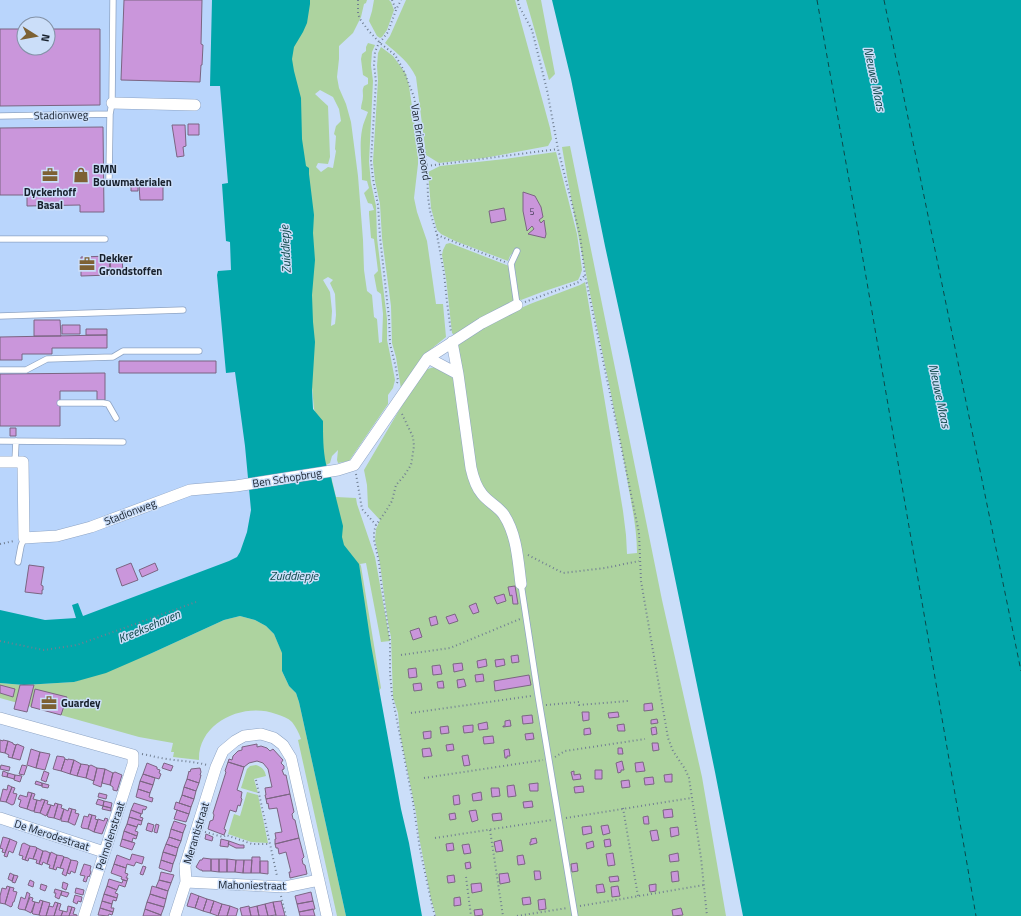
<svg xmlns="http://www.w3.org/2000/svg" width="1021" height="916" viewBox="0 0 1021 916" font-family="'Titillium Web',sans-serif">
<rect width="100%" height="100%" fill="#cbdef9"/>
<path fill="#b9d5fc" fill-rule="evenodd" d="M0,0H236L262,488L230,581L0,648ZM24,24H48V48H24Z"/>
<path fill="#add39f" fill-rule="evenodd" d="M295,0H367L366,3L364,4L361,17L353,33L339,46V59L337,77L339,88L346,104L351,122L358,176L363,240L364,270L367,291L372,295L374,317L377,319L379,343L382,342L383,314L381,294L377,291L374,275L378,271L374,239L371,238L369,214V211L374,210L372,204L368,203L364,193L369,188L367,181L362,180C362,164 359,146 362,130C363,123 366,118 368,112L361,109C361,104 363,101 363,96C363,92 362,90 364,86L368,84V78L363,75L361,59L362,54L366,51V47L368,43L375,45L372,52L371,65L373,81L369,162L371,183L376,206L377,238L387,319V340L391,359L395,380L393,388L388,395V404L349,461L338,463L337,460L338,450L332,456L330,463L326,465C332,476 333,485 336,497L356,498L357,504L375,557L390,641L381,642L366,563L360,564L361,566L381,688L378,692L322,470L317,418L314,409L307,332L291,59L293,47ZM320,90L333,97L339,109L341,121L336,126L334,134L336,136L335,149L336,151L333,168L328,167L321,172L316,167L318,163L328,164L330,157L328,106L315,94ZM328,277L333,280L330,283L335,294L336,315L335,324L331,326L332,311L330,292L323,280Z
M374,0H389L391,2L394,10L387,30L382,37L380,38L377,36L369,21L372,11Z
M406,0H515L550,128L552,139L548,146L484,158L439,163L426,155L416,77C409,62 398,54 385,43L390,36Z
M526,0H541L555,74L549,80Z
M381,47L393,56L406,74L409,86L416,134L418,153V164L414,198L417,212L427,241L436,304H443L446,337L425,354L401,389L396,357L392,343L391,306L382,238L380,204L375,181L373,162L378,80L377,66L378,53Z
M570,146L662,600L702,777L726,916H436L431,899L419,837L416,813L400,734L398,713L393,697L391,637L388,623L380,564L375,540L376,529L380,520L368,507L367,485L364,470L421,373C437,362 441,369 454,379L468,468L491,506L517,539L477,481L456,344L496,319L530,304L580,285L585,282L623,511L626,535L627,554L637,553C637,532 633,511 629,490C624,458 617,426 611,394C594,312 576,230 562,147Z
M556,152L577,234L580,255L582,270L580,276L578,280L542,292L521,300L519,299L514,262L519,254L516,249L510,256L508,261L455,241L441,234L437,230L431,208L428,172L440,166L505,159Z
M450,243L509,266L514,295L513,303L455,336L452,333L446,278L442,255L443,250L446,244Z
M240,616L255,620L266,626L274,634L282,652V671L289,686L296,693L299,702L346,916H337L298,740L301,739C299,733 296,727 292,722C288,718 282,716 276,714C244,702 198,722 199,760L173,757L174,752H171L173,743L139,737L0,698V683L24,685L74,682L152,653L224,620Z
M256,765C262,767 265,770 266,776L254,779L258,793L241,788L247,769L250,766Z
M247,792L258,795L268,843L251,842L228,834L234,814L240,816Z"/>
<path fill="#01a6aa" d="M212,0H310V4L307,23L303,32L294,47L292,59L294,71L301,98L302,139L306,166L309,168V174L314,215L313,233L315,260L312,295L313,322L315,342L312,390L313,409L323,421C323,435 323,450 326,464C328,471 331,473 332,482L343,526L342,537L344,545L359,564L371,645L401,809L409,843L422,916H346L299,702L296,693L289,686L282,671V653L274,634L266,626L255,620L240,616L224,620L152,653L106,673L74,682L24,685L0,683V610L45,620L76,618L72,605L78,603L83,616L229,561L237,557L240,552L247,532L251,510L245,446L235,372L226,373L217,275L218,271L231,270L230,242L226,241L222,184L228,183L220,86H210Z
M552,0H1021V916H743L715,772L629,356L605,246L571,79Z"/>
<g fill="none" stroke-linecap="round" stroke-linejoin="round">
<path stroke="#0e4849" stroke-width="1" stroke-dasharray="5 4" stroke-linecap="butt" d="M817,0L859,236L976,916
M884,0L1021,671"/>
</g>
<path fill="#ca96db" stroke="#7b6582" d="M124,0H202L201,44L203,45L202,65H201L200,82L121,80Z
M0,29H24V48H48V29H100V105L0,106Z
M188,124H199V135H188Z
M172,125H185L186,146L183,147L184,156L177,157Z
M103,127L104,212H80V205L27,206V195H0V128Z
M139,185H163V200H140Z
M131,186H138V191H131Z
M523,192L535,196L541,207L543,217L539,220L541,223L544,220L546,234L545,238L528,234L534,229L532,226L527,231L523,211Z
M504,208L506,220L491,223L489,211Z
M109,256L110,275L81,276V257Z
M110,256H122L123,274H111Z
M34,320H60L61,336H34Z
M62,325H80V334H62Z
M86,329H107V335H86Z
M107,335V348H52V354H22V360H0V337Z
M119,361H216V373H119Z
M105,373V400H97V391H60V426H0V374Z
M10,428H16V436H10Z
M131,563L138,580L122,586L116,569Z
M155,563L158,570L142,577L139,570Z
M29,565L44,567L41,585L43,586V590H42V594L25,592Z
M515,586L518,604H513L512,595L510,596L508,587Z
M504,594L506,601L497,604L494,597Z
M476,603L479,612L473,614L469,606Z
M455,614L458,621L449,624L446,617Z
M436,616L438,624L431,626L429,618Z
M419,628L422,637L413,640L410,631Z
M518,655L519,662L512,663L511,656Z
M486,659L487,666L478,668L477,661Z
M504,659L505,665L496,667L495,660Z
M462,663L463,670L454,672L453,664Z
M440,665L442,674L433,675L432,666Z
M416,668L417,677L409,678L408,669Z
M483,674L484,681L476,682L475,675Z
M529,675L531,685L495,691L494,681Z
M464,679L466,686L458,688L457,680Z
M443,681L444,688H438L437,682Z
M421,683L422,690L414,691L413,684Z
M0,685L15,689L13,697L0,693Z
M20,685H34L27,712L14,709Z
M35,689L67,697L61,715L31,707Z
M652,703L653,710L644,711V704Z
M582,712H589V720L583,721Z
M618,712L619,717L609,718L608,713Z
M532,715L533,723L523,724L522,716Z
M657,719L658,723L651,724V720Z
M510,720L511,726L503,727V726H505V721Z
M487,722L488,729L479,730L478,724Z
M624,724L625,731H618L617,725Z
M473,725V732L464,733L463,726Z
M448,726L449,733L441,734L440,727Z
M656,727L657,734L652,735L651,728Z
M590,728L591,734L584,735V729Z
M431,731V738L424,739L423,732Z
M533,733L534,739L526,740L525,734Z
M493,736L494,743L484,744L483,737Z
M0,740L3,741V740L8,741L5,753L0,752Z
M8,741L13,743V744L16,745L12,758L8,757L9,755L5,753Z
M652,743H658L659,750L653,751Z
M17,744L24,747L20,760L12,758L16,745Z
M257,744V747L261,746L267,748L270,751L273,749L283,760L281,763L284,766V769L282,770L284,775H286L290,794L266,799L265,795H266L265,788L272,787L268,769L263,763L257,761L249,763L244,767L228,762L229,759L232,760L233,756L238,751L242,750V747Z
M453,744L454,750L447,751L446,745Z
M430,748L432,756L423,757L422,749Z
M618,748H622L623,754H618Z
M31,749L40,752L36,768L27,765Z
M509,749L510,756H507V758H505L504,750Z
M40,752L50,754L45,770L36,768Z
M468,755L470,765L464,766L462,756Z
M57,756L64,757L65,759L61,771L53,769Z
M65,759L68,760V759L74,760L70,774L61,771Z
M74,760L81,764L77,776L70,774Z
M622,761L624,770H621V772L618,773L616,763Z
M228,762L244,767L237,790L242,792L241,798L242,799L240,806L238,805L236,812L230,810L224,829L226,830L224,835L208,829L210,821L213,820L214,815L213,813L226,772L225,771Z
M643,762L645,771L636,772L635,763Z
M147,763L157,767V769L160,770L159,773L161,774L159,779L143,774Z
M164,763L173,766L171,771L162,768Z
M81,764L88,765L89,766L86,778L77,776Z
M1,765L10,767L9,771L0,769Z
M22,765L27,766L24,775L19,774Z
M91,765L97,768L94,781L86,778L89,766Z
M97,768L105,769L101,787L93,784Z
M200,768L201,772L200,775H201L199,783L187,779L189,771L190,772L191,769Z
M105,769L113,773L110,785L102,783Z
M595,770H602V779H595Z
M3,771L8,773L7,777L2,776Z
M44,771L49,773L46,782L41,780Z
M574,771V775L580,774L581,779L573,780L571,772Z
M115,772L122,775L117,791L113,790V787L110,785L113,773Z
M8,773L15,775L14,779L7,777Z
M143,774L155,778L153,785L140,781Z
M672,774V782H665L664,775Z
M15,775L22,776L20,782L14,780Z
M653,777L654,784L645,785L644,778Z
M187,779L199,783L196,791L184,787Z
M629,780L630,787L622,788L621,781Z
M36,781L42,783V786L35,784Z
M140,781L153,785L150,793L138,789Z
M42,783L49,785L48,788L42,787Z
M538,783V791H530L529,784Z
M8,785L12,787L6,802L0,801L3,789L7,790Z
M514,785L516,796L508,797L507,786Z
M583,786L584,792L575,793L574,787Z
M12,787L15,788L13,793L17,794L14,804L12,805L6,802Z
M184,787L196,791L194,799L182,795Z
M491,788H499L500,796L492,797Z
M138,789L150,793L149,797L153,798L152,802L136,797Z
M28,792L32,793L27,809L20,807L19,806L21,800L18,799L20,795L27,797Z
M481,792L482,800L473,801L472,794Z
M32,793L35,794L33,799L37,800L34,811H32L27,809Z
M99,793L107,795L106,799L98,797Z
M290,794L294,812L292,814L293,819L295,820L299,838L275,844V839H276L275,833L282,832L277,808L269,809L268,803L267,804L266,799Z
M182,795L194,799L191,807L179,803Z
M459,795L460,804L454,805L453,796Z
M41,799L45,800L40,813L34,812L37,800L41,801Z
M98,799L104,801L103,806L96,804Z
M45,800L48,801L47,804L51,805L46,816L40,813Z
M104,801L112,803L111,808L103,806Z
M532,801L533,807L524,808L523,802Z
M176,802L191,807L189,814L174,809Z
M55,803L58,804L54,818L48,817L47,816L51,805L54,806Z
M134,803L147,807L145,810L143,809L142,814L131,810Z
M58,804L62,805L61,808L64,809L60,820L54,818Z
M103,806L111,808V811L102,809Z
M69,808L72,809L68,822L61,821V820L64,809L68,811Z
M72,809L76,810L75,813L79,814L75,825H74L68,822Z
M672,809L673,817L664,818L663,810Z
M131,810L141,814L140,817L143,818L142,821L129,817Z
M177,810L189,814L186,822L174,819Z
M476,810L478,820L472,822L469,811Z
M455,813L456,819L450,820L449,814Z
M501,813L502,820L493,821L492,814Z
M89,814L92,815L88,829L82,828L81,827L84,816L88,817Z
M92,815L96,816L95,819L98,820L94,832L88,829Z
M648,816L649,824H644L643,817Z
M129,817L142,821L141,825L138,824L137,827L127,824Z
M105,818L108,819L102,834L94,832L98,819L104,821Z
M174,821L186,825L183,833L171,829Z
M148,823L154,825L152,832L146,830Z
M127,824L137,827L135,831L138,832L137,836L124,831Z
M156,824L159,825L157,833L154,832Z
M608,825L610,833L603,835L601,826Z
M591,826L592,833L583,835L582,827Z
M678,827L679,835L671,837L670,828Z
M171,829L183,833L181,841L169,837Z
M657,830L659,840L652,841L650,831Z
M124,831L137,836L136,839L133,838L132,842L122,839Z
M206,834L213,837L212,841L205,839Z
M3,837L7,838L10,839L5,853L2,852L3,849L0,848Z
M169,837L181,841L178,848L166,844Z
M299,838L304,857L302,859L303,864L305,865L307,874L290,878L289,872H291L286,852L279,854L278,848H276L275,844Z
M536,838L537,843L530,845V842H531V839Z
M10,839L17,842L13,853L9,851L7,857L4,856Z
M122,839L135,843L132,850L120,846Z
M221,839L229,841L228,847L220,846Z
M610,839L611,846L605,847L604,840Z
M501,840L503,851L496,852L494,842Z
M229,841L240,845H244V848H236L228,844Z
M593,841L594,847L587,849L586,843Z
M24,843L30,846L25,860L22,859L23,856L19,855L22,844Z
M453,843L454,850L447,851L446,844Z
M166,844L178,848L176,856L163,852Z
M469,844L471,853L464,854L462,845Z
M30,846L36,847L37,848L33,859L29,858L28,861L25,860Z
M37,848L43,851L39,864L36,863L37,860L33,859Z
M43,851H46L50,853L47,864L43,862L42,865L39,864Z
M51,852L57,855L53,869L49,868L50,865L47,864Z
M163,852L176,856L173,864L161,860Z
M613,853L615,865L608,866L606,854Z
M678,853L679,861L670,862L669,855Z
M132,854L144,857L142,864L136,862L134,866L127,864L126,868L114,864L117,855L130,860Z
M57,855L63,856L64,857L60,868L57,867L56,870L53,869Z
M523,855L525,864L518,865L517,856Z
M64,857L68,858L71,860L66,876L62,874L64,869L60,868Z
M252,857H260V873H251Z
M203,858L211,859V871H202V870H200L196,867L200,860H202Z
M211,859H219V872L211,871Z
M219,859H227V872H219Z
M227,859L236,860L235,872H227Z
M71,860L77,861L78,862L75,873L71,871L70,874L67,873Z
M161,860L173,864L171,872L159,868Z
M236,860H244L243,873L235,872Z
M244,860H252L251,873H243Z
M260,861H268V874L260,873Z
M470,862L471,868L466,869L465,863Z
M577,863L578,871L572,872L571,864Z
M84,864L91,866L90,870L91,872L89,877L88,876L86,882L83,881L85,876L80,875Z
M114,864L126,868L125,873L128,874L126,878H128L127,881L121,879L122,877L111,873Z
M143,866L146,867L143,875L140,874Z
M534,871H540L541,879L535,880Z
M678,871L679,881L672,882L671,872Z
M161,872L174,875L171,883L159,880Z
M10,873L14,875L12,881L8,879Z
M508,873L510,882L500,884L499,874Z
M14,875L18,876L15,883L12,882Z
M454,875L455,882L448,883L447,876Z
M618,876L619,881L610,882L609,877Z
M109,879L122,883L123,880L127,881L125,887L119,885L117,890L107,886Z
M30,880L34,882L33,887L28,885Z
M159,880L171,883L168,891L156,887Z
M63,882L68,884L66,890L62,888Z
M481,883L482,891L472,893L471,884Z
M41,884L47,886L45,891L40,889Z
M603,884L605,892L597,893L596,885Z
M656,884V891L650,892L649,885Z
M7,886L10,887L5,904L0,903V896L2,888L6,889Z
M107,886L117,890L115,893L118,894L117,898L104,894Z
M152,886L168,891L166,899L150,894Z
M618,886L620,896L612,897L611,887Z
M10,887L14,888L13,891L17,892L14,902H13L12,906L11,907L5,904Z
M76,888L84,890L83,895L75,893Z
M55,889L62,891L59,899L55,897L56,893H54Z
M62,891L69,893L67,897L61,895Z
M27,892L30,894L25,910L19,909L18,908L21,897L25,899Z
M311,892L313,901L297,904L295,896Z
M191,893L199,896L195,908L187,906Z
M104,894L117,898L116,901L113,900L112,904L102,901Z
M150,894L166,899L164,907L147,902Z
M75,895L82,897L81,902L78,901L77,904L73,902Z
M199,896L207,899L203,911L195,908Z
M30,897L33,898L32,901L35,902L31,913L25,910Z
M460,897L461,905L454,906V898Z
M530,897L531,904L523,905L522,898Z
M207,899L214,901L210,913L203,911Z
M545,899L546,909L539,910L538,900Z
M40,900L43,901L39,915L33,914L32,913L35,902L39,903Z
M43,901L50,903L46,916H41L39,915Z
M102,901L112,904L111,908H114L113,912L100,908Z
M214,901L222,904L218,916L210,913Z
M281,901L285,916H276L273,902Z
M313,901L315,909L299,912L297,904Z
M55,902L58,903L54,916H46L49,906L53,907Z
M147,902L164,907L161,915L145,909Z
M273,902L276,915L268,916L265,904Z
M58,903L61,904L59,910L63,911L61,916H54Z
M222,904L230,906L227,916H218Z
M265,904L268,916H259L257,906Z
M68,906L72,907L69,916H61L63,911L67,912Z
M230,906L238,909L236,916H227Z
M249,906L251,916H242L240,908Z
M257,906L259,916H251L249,908Z
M72,907L75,908L73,914L77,915V916H69Z
M100,908L113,912L112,915L109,914L108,916L98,915Z
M681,908L683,915L673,916L672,910Z
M145,909L161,915V916H143Z
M313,909L315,916H300L299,912Z
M482,909L483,915L475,916L474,910Z"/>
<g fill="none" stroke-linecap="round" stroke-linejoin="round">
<defs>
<path id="service" d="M0,116L110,114L112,103L113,0
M109,179L110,114
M0,239H105
M517,305L511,264L517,251
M0,316L183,310
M0,370H26L47,359L113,357L123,351H199
M60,403H103L108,404L116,418
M0,441L123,442
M15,462L16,441
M18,562L21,546L24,538
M521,584L538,695L575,916"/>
<path id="minor" d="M112,103L195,105
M452,342L458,374L471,468C473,477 476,487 482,494C488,502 499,507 504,515C517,535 518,561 521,584
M428,358L458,374
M0,462H23L24,538L57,536L91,527L190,490L236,486L338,470L354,465L428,358L482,323L517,305
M0,718L133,755V764L84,916
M0,818L104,852
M186,882L285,887L319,880
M175,916L186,882L185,866L216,767L223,751L235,741L244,736L261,734L274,738L283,745L291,758L327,916"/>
</defs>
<use href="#service" stroke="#8ea4c4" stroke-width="7"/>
<use href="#minor" stroke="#8ea4c4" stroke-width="12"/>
<path stroke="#717f92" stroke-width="2" stroke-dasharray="1 3" stroke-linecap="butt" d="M358,0V14L360,19L368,30L380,43L395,55L403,69L414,97L427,166L428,197L430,211L437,235L444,273L447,302L451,332
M392,0L396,10
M518,0L519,6L532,30L547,90L558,149L580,235L585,275L619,436L639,533L641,581L668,738L673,751L685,769L689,778L701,858L707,916
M427,166L558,149
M437,235L505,262
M525,302L579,282L585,275
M397,383L398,381L396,368L390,344L389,318L380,237L378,205L373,179L371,161L376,82L374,65L375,52L378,45L388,32L396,10L401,0
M402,414L413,437L414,446L411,465L404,476L396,485L392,501L386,511L376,525L374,532V540L379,562L381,581L390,641V673L392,695L413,802L420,849L432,905L435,916
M356,474L362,509L376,525
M0,544L14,541
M528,555L563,573L605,568L639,561
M0,641L44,650L77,645L196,602
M401,655L450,648L520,619
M546,705L579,702V705L628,701
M411,713L531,696
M142,754C149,755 155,757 161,758C177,761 192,761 207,765
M555,757L565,751L645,739
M424,778L543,760
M256,780L277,876
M623,808L638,896
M566,818L691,798
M490,830L503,916
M205,832L223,837L226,835L252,844H270
M435,838L552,820
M466,877L471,916
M281,896L286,916
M580,906L704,885
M517,916L567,908"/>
<use href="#service" stroke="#fff" stroke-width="5.5"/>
<use href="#minor" stroke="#fff" stroke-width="11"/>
</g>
<defs>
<symbol id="office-bare" viewBox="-9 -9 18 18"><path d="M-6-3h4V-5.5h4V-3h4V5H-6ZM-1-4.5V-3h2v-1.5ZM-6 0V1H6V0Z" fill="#7d6134" stroke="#cbdef9" stroke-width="2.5" paint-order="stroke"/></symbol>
<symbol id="shop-bare" viewBox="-9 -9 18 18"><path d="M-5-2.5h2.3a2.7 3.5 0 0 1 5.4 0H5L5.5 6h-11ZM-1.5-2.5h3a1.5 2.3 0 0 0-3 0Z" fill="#7d6134" stroke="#cbdef9" stroke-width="2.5" paint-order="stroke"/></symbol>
</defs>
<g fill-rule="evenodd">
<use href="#office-bare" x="39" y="164" width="22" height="22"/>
<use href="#shop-bare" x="70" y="164" width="22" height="22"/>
<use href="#office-bare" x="76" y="253" width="22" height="22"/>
<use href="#office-bare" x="38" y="692" width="22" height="22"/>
</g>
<g text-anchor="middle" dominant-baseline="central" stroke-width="3" stroke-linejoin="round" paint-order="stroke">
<g font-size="9" fill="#443e58">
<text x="532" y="211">5</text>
</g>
<g font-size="11" fill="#17202c" stroke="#cbdef9">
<text transform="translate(61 115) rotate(-1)">Stadionweg</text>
<text transform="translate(421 142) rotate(81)">Van Brienenoord</text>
<text transform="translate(287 478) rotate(-9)">Ben Schopbrug</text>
<text transform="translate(130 512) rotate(-21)">Stadionweg</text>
<text transform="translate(196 833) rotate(-73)">Merantistraat</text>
<text transform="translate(52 835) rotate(18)">De Merodestraat</text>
<text transform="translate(110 836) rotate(-72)">Pelmolenstraat</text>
<text transform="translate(252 885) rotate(1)">Mahoniestraat</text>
</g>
<g font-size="11" font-weight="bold" fill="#17202c" stroke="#cbdef9" text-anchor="start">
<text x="93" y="169">BMN<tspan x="93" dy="13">Bouwmaterialen</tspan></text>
<text x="50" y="192" text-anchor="middle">Dyckerhoff<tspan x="50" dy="13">Basal</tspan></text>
<text x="99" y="258">Dekker<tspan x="99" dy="13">Grondstoffen</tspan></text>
<text x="61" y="703">Guardey</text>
</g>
<g font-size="12" font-style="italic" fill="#0e4849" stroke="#cbdef9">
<text transform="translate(875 79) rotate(78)">Nieuwe Maas</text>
<text transform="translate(285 249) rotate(-93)">Zuiddiepje</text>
<text transform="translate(940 396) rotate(78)">Nieuwe Maas</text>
<text x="294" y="575">Zuiddiepje</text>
<text transform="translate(149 626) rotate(-23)">Kreeksehaven</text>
</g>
</g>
<g transform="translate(36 36) rotate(101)"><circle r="19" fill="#cbdef9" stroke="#8392a7"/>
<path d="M0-3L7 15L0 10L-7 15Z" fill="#7d6134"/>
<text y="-6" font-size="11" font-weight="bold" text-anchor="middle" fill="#17202c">N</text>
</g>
</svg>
